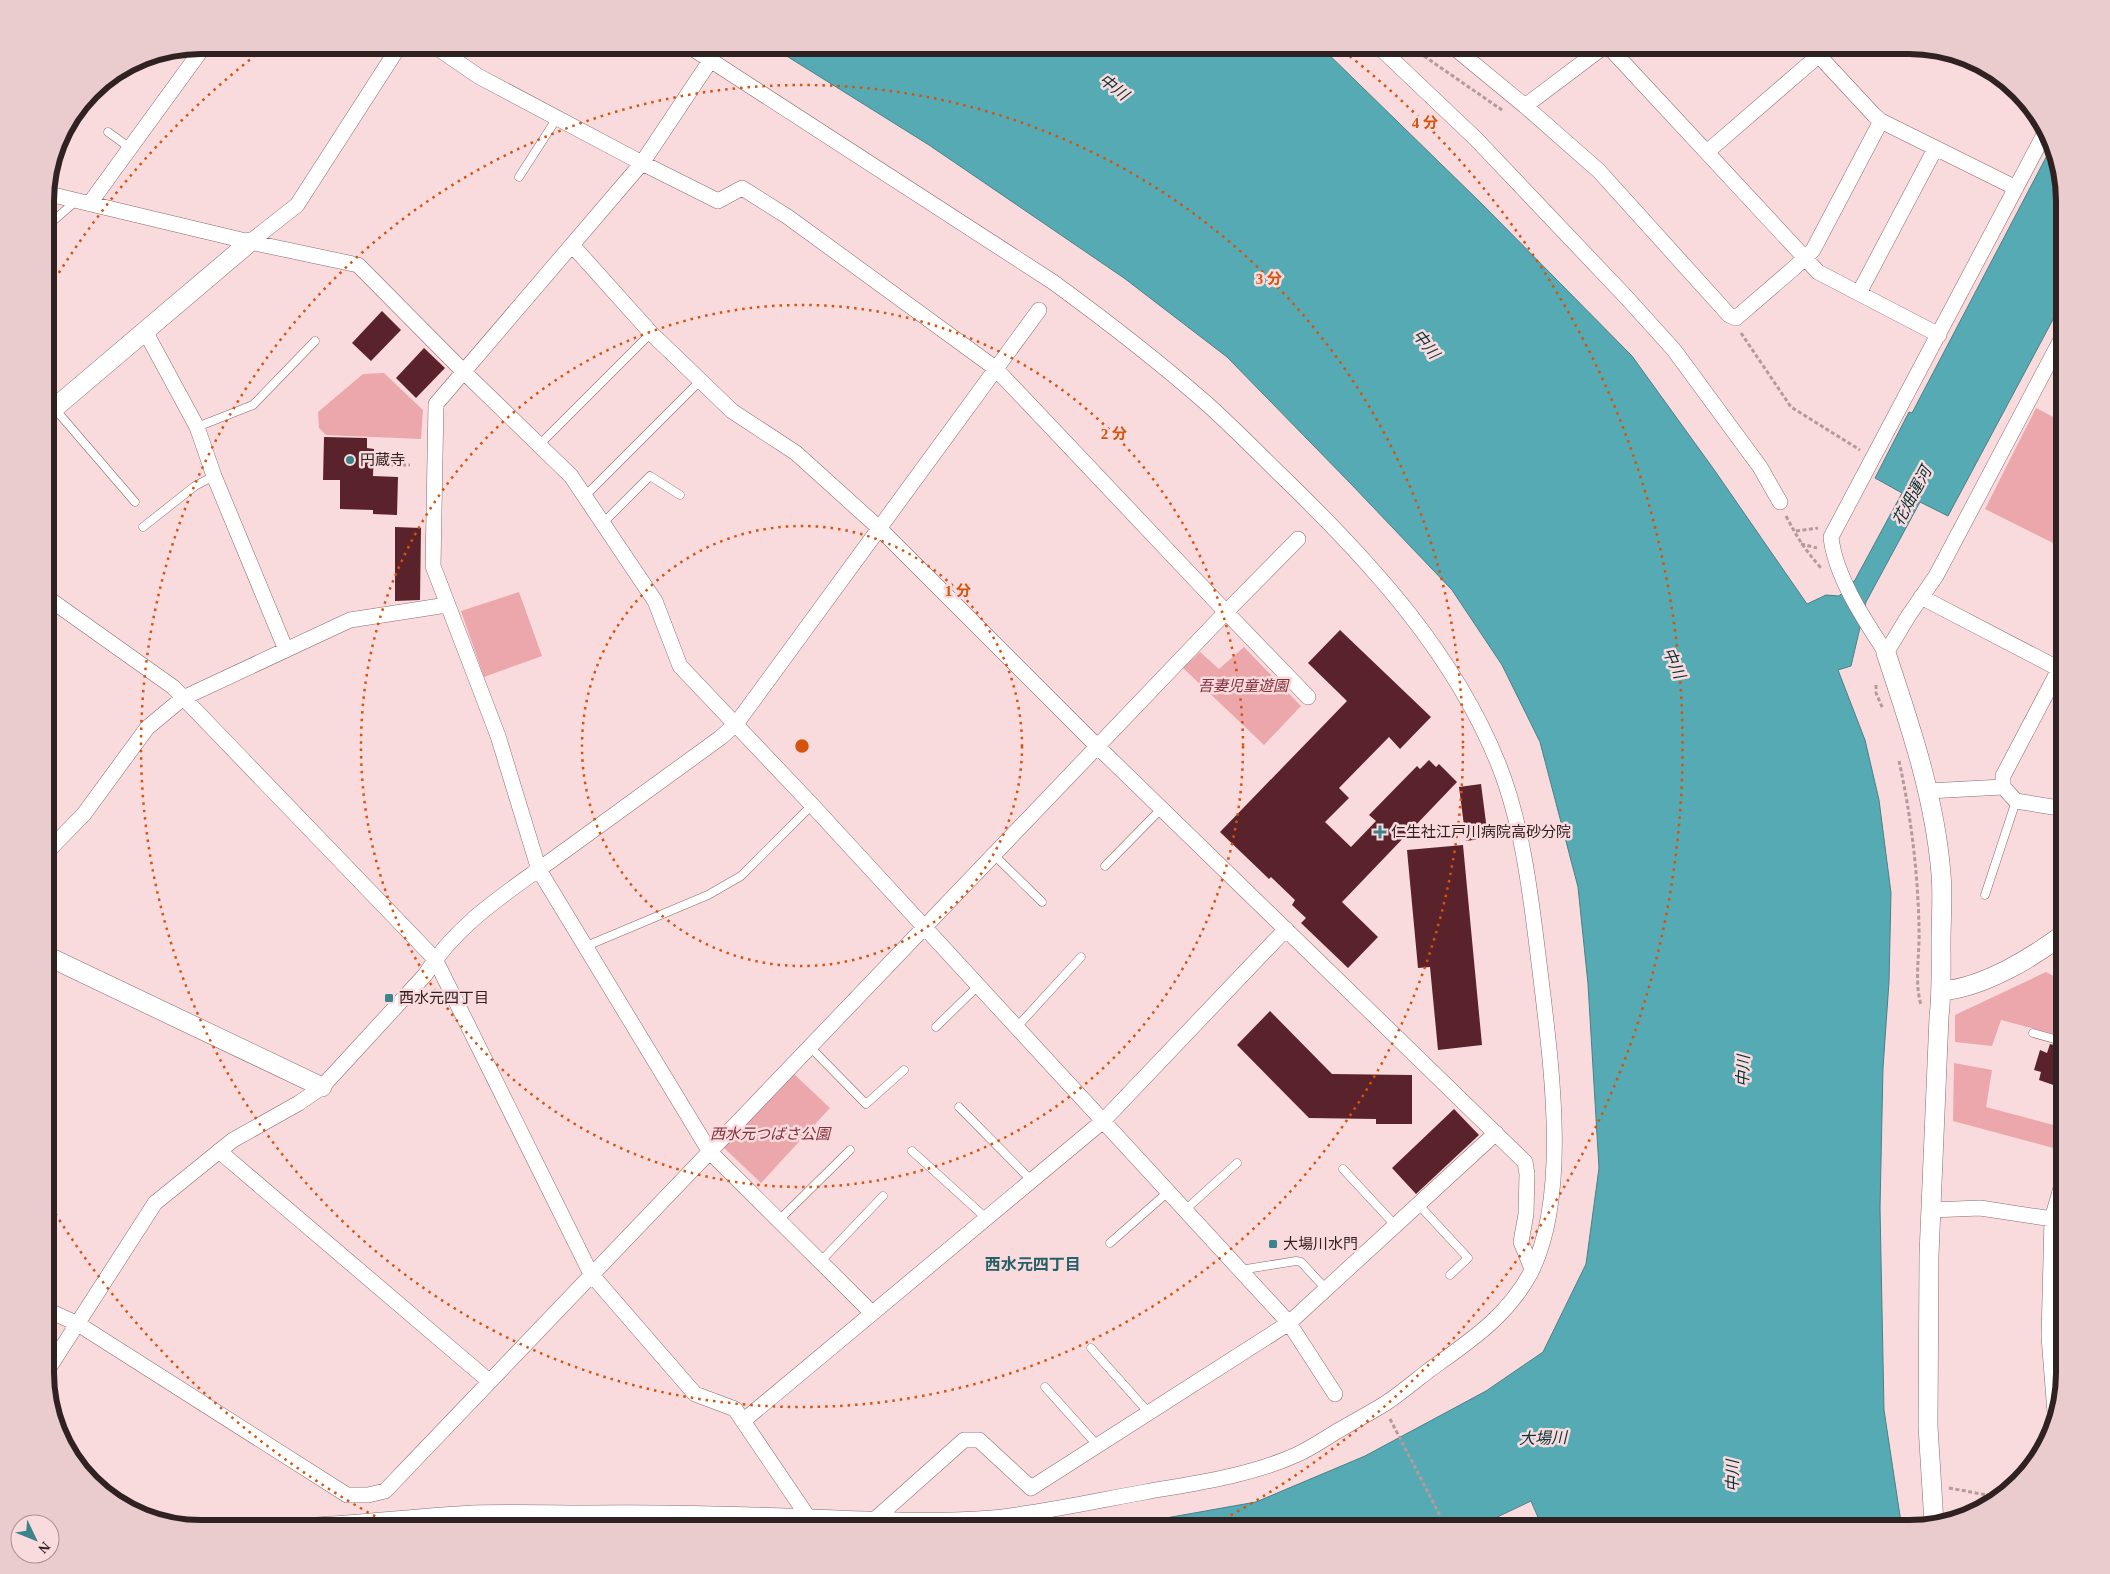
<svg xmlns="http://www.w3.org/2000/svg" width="2110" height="1574" viewBox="0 0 2110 1574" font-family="'Times New Roman','Noto Sans JP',serif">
<rect width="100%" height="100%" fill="#fadbdd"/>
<path fill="#eba7ac" d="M384,373L423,410L421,439L326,435L319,428L318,412L363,374Z
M2036,408L2065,423V549L1985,509Z
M519,592L542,656L484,677L461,611Z
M1244,647L1301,706L1264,745L1183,668L1200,652L1219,669Z
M2046,972L2065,982V1037L2001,1020L1992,1046L1955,1042V1015Z
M1954,1063L1992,1070L1986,1107L2065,1128V1138L2061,1150L1953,1121Z
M794,1074L830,1108L761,1183L722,1146Z"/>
<path fill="#55aab3" stroke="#4a8188" d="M769,45H1319L1482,204L1632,356L1715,471L1807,604L1826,595L1839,596L1855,580L1902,493L1875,478L1909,412L1912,413L2052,146L2065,200V297L1948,516L1920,502L1866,602L1851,666L1838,670L1865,740L1879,800L1891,893L1889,982L1883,1068L1880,1208L1884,1410L1902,1529H1543L1531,1501L1472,1529H1104L1256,1502L1365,1456L1486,1391L1543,1352L1586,1264L1599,1168L1588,984L1578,887L1540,742L1502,665L1452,590L1352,485L1227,357L1124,278L929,145Z"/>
<path fill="#5a222a" d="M382,311L401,330L371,361L352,343Z
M424,348L445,368L416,398L396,378Z
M324,437L367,438V448L374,449L373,476L398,477L397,515L373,514V510L340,509V480H323Z
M395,527L421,528L420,600L395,601Z
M1340,630L1431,717L1400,749L1389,737L1339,788L1349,798L1325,822L1351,847L1376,821L1369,815L1417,766L1420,769L1429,760L1436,767L1439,764L1457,782L1342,902L1378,937L1348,968L1301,923L1306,918L1292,905L1295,900L1271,877L1269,879L1220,832L1347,701L1308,663Z
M1481,784L1488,838L1466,841L1459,787Z
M1463,845L1482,1045L1438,1050L1430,967L1418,968L1407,850Z
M1270,1011L1332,1074L1412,1075V1124H1376V1119L1309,1118L1237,1045Z
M2050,1044L2065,1048V1089L2039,1080L2041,1072L2034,1070L2040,1050L2047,1053Z
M1454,1109L1479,1135L1416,1194L1392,1168Z"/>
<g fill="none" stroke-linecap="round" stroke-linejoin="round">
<defs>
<path id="service" d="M108,132L130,148
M519,177L557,118
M45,228L77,200
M55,409L135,502
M197,427L253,405L315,341
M539,445L651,333
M585,496L701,380
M603,523L650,476L680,495
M143,527L195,486L214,476
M995,856L1042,902
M1105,866L1162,808
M1985,895L2016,801
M584,947L708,895L741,876L812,805
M936,1027L978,986
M1016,1028L1081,957
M2033,1033L2065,1042
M810,1047L866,1104L904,1070
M959,1107L1031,1180
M912,1151L986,1218
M1343,1169L1395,1225
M1418,1204L1468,1258L1450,1275
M1185,1210L1237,1163
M778,1221L850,1150
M1110,1243L1168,1192
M820,1262L883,1196
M1240,1270L1296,1261L1301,1262L1326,1289
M1091,1348L1149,1413
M1045,1387L1098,1446"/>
<path id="minor" d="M433,45L478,76L642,163L710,61
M1377,45L1476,139L1627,298L1674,350L1760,467L1780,502
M1451,45L1525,106L1599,171L1729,315L1736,318L1794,268L1813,250L1881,121
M1607,45L1818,272L1939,335
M1809,45L1874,115L1881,121L2016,188
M1525,106L1606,45
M2047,129L1831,537C1835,576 1865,621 1886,653L1909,615L1936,576L2065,332
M1707,152L1818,56
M45,193L250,242L358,265L464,372L571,476L655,601L680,666L812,805L1289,1323L1335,1394
M90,203L205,45
M250,242L297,205L400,45
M572,245L651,333L732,411L796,453L879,528L1098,747L1525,1162L1527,1174L1526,1214L1521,1242L1532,1269
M1859,293L1935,149
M145,331L197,427L214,476L286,650
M1298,539L1226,612L1308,697
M45,596L173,687L435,959L591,1274L695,1394L735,1409L743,1421
M1921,597L2065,672
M2065,658L2003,776V787L2016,801L2065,809
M1928,791L2003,787
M45,854L84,814L147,728L183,698L350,620L447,605
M219,1151L489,1381
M1931,1210L1980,1208L2065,1221
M45,1309L78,1324L347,1495H368L385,1491C665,1198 946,906 1226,612L995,368L788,217L742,188L718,201L642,163L436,404L433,566L498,736L539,870L710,1152L872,1313
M45,1374L155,1203L233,1140L299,1103L322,1087L425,975C458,921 514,888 563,852C616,814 668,776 720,738L736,724L1039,310
M2056,1425L2049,1337L2052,1219L2065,1174
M808,1517L743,1421L1103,1121L1286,929
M873,1521L964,1440H979L1031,1488L1289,1323L1496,1133
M200,1529C239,1527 278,1527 317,1525C369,1522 420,1516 472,1513C511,1512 550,1513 589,1513C663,1512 737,1514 810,1517C870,1519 931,1523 992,1518C1043,1513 1095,1501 1145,1492C1196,1483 1249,1476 1296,1455C1312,1448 1327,1437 1341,1429C1356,1420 1372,1412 1386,1403C1401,1393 1414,1382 1428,1371C1467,1343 1506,1318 1530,1274C1570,1198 1551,1063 1541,979C1532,908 1525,830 1498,763C1454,654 1373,565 1290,484C1262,457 1235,429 1206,403C1157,360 1105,320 1053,282L687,45"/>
<path id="tertiary" d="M45,416L250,242
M1886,653C1910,725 1935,798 1941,874C1943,896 1941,919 1941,942C1941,968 1942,991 1939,1017L1929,1255L1928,1426L1934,1523
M45,955L322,1087
M1942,991C1984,987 2032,958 2065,933"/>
</defs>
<use href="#service" stroke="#8c6a6c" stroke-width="9"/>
<use href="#minor" stroke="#8c6a6c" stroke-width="16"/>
<use href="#tertiary" stroke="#8c6a6c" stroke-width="20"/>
<path stroke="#b39a9b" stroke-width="3" stroke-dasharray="4 2.5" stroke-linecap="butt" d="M1408,45L1502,110
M1741,333L1791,407L1860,450
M376,465H410
M1786,516C1797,537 1805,550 1821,568
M1796,531L1818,528
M1801,544L1817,548
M1876,685V693L1883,709
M1899,761C1911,815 1918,873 1919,929C1920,954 1914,981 1921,1005
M1390,1419L1447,1529
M1949,1488L1998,1497"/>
<use href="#service" stroke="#fff" stroke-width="8"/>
<use href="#minor" stroke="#fff" stroke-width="15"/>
<use href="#tertiary" stroke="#fff" stroke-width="19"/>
</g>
<g fill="none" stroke="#d6530e" stroke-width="2.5" stroke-dasharray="2.5 5">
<circle cx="802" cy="746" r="220"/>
<circle cx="802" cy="746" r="441"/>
<circle cx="802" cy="746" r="661"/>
<path d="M395 1527A881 881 0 0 1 47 1200M47 292A881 881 0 0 1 266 47M1338 47A881 881 0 0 1 1209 1527"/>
</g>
<g fill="#3c838b" stroke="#fadbdd" stroke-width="2">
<circle cx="350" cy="460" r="5"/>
<path d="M1377.5 824.5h5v5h5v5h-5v5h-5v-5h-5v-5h5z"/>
<rect x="384" y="993" width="10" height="10" rx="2.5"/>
<rect x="1268" y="1239" width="10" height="10" rx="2.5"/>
</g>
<g text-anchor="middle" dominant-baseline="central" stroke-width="5" stroke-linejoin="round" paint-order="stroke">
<g font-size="15" fill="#302122" stroke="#fadbdd" text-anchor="start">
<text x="360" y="460">円蔵寺</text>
<text x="1391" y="832">仁生社江戸川病院高砂分院</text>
<text x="399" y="998">西水元四丁目</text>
<text x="1283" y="1244">大場川水門</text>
</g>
<g font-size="15" font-style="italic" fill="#82303d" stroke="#fadbdd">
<text x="1243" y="686">吾妻児童遊園</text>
<text x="770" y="1134">西水元つばさ公園</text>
</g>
<g font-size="16" font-style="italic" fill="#073236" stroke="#fadbdd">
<text transform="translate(1114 87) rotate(38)">中川</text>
<text transform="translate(1426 344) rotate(51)">中川</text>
<text transform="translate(1912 496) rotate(-62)">花畑運河</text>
<text transform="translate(1674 663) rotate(66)">中川</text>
<text transform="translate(1743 1071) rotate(-88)">中川</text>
<text transform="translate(1543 1438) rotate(-1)">大場川</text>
<text transform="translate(1732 1476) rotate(-90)">中川</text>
</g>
<g font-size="16" font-weight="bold" fill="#266066" stroke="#fadbdd">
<text x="1033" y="1264">西水元四丁目</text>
</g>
</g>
<path d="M0 0H2110V1574H0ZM201 54H1909A147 147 0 0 1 2056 201V1373A147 147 0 0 1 1909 1520H201A147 147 0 0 1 54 1373V201A147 147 0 0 1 201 54Z" fill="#eaccce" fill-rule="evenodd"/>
<path fill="none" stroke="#302122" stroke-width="6" d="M201 54H1909A147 147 0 0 1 2056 201V1373A147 147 0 0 1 1909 1520H201A147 147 0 0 1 54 1373V201A147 147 0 0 1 201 54Z"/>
<circle cx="802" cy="746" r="8" fill="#d6530e" stroke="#fadbdd" stroke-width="2.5"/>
<g font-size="15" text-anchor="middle" font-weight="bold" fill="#d6530e" stroke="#fadbdd" stroke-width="5" stroke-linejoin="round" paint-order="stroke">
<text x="1425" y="128">4 分</text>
<text x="1269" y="284">3 分</text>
<text x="1114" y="439">2 分</text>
<text x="958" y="596">1 分</text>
</g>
<g transform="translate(35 1539) rotate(133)"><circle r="24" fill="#fadbdd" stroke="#a99192"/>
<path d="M0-4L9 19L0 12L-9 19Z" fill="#3c838b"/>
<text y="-8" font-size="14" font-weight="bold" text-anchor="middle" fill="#302122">N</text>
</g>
</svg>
